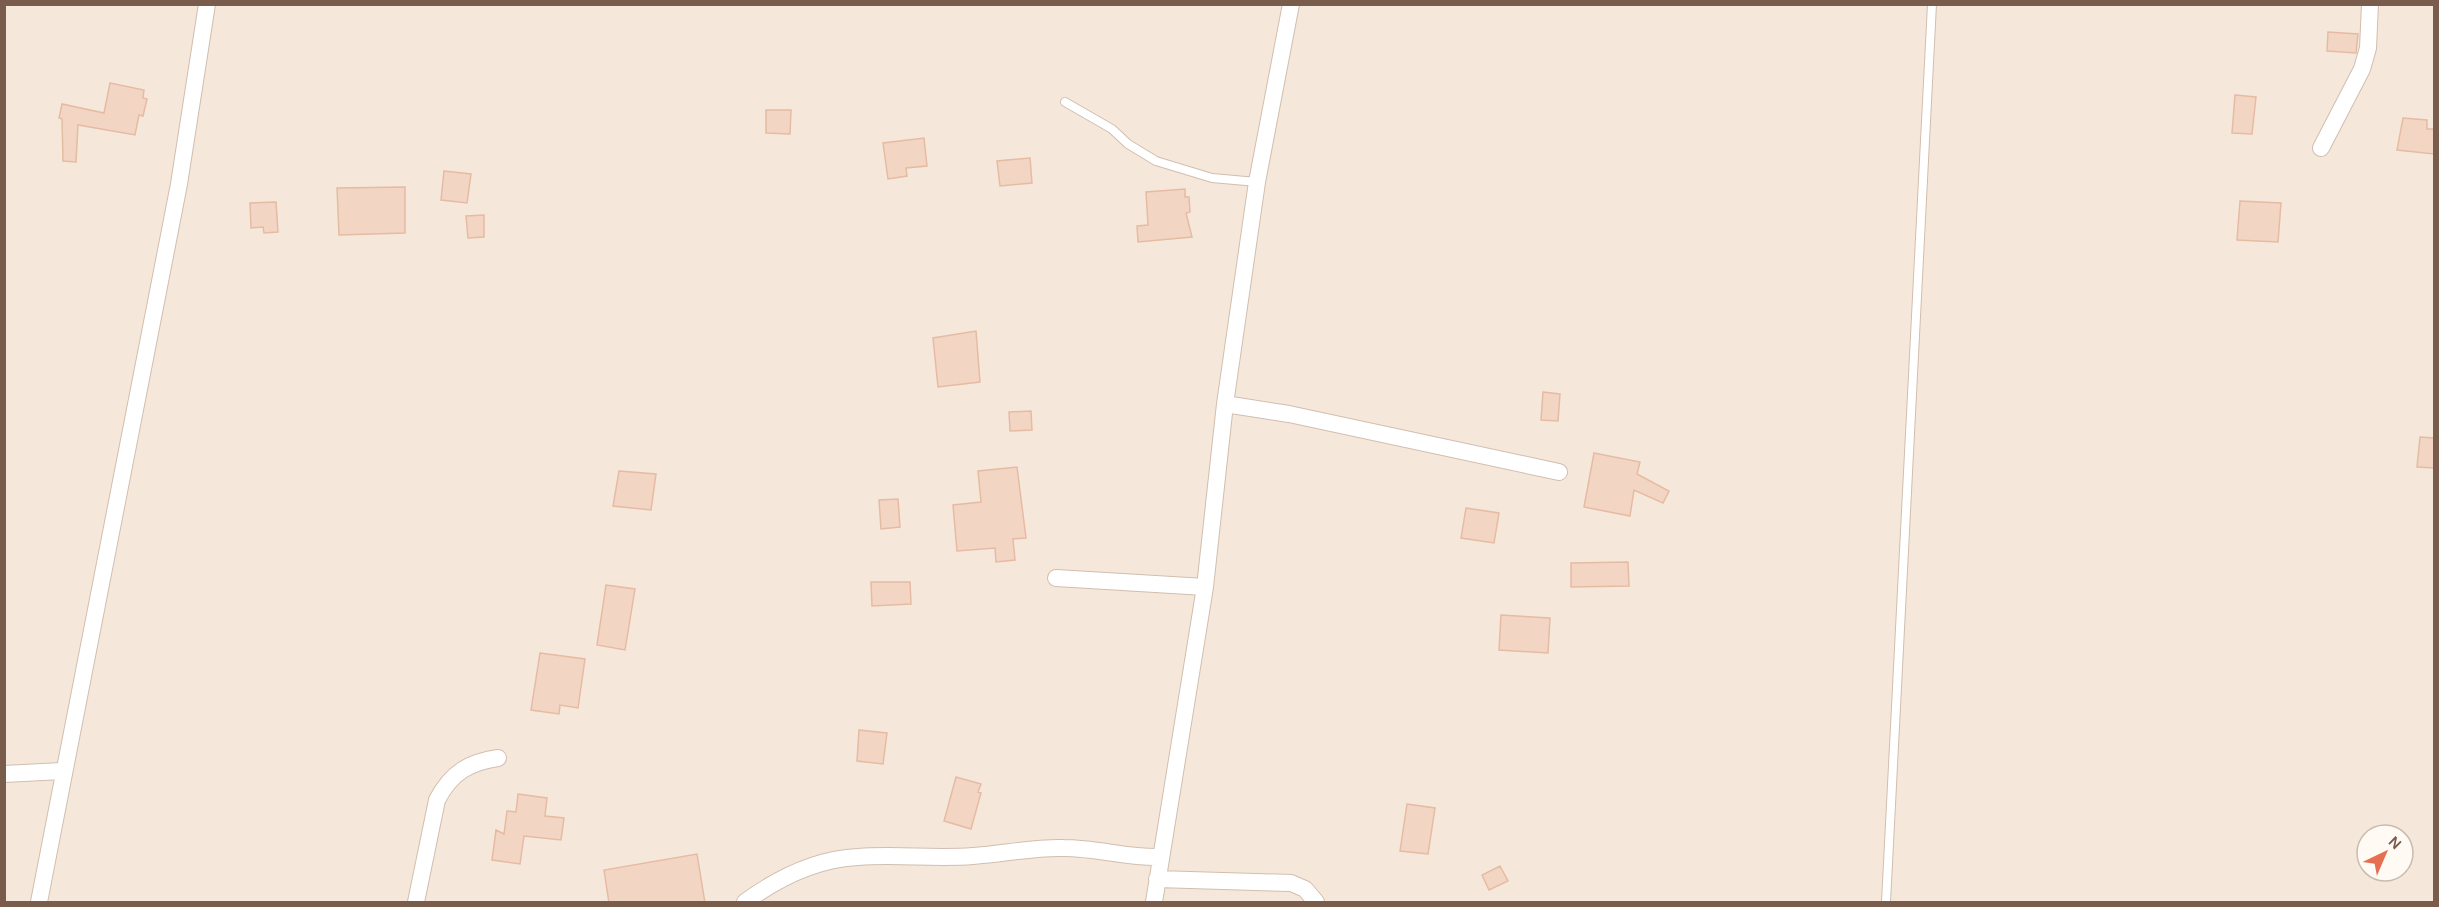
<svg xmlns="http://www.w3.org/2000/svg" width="2439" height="907" viewBox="0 0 2439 907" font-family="Karla,sans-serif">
<rect width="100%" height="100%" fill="#fdf6ec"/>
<path fill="#f5e8da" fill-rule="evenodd" d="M5,5H2434V902H5ZM2367,835H2403V871H2367Z"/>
<path fill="#f3d5c3" stroke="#e6bba3" stroke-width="1.5" d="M2328,32L2358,34L2356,53L2327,51Z
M110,83L144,90L143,98L147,99L143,116L139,115L135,135L78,125L76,162L63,161L62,119L59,118L62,104L104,113Z
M2235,95L2256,97L2252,134L2232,133Z
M766,110H791L790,134L766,133Z
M2403,118L2427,120V129H2434V154L2397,150Z
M924,138L927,166L906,168L907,176L888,179L883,143Z
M1030,158L1032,183L1000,186L997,161Z
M444,171L471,174L467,203L441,200Z
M405,187V233L339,235L337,188Z
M1185,189V197H1189L1190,212L1186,213L1192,237L1138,242L1137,226L1148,225L1146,192Z
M2240,201L2281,203L2278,242L2237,240Z
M276,202L278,232L264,233L263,227L251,228L250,203Z
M484,215V237L468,238L466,216Z
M976,331L980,382L938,387L933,338Z
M1543,392L1560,394L1558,421L1541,420Z
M1031,411L1032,430L1010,431L1009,412Z
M2420,437L2434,438V468L2417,467Z
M1594,453L1640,462L1637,474L1669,491L1663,503L1634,490L1630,516L1584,507Z
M1017,467L1026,538L1013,539L1015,560L996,562L995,548L957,551L953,505L981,502L978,471Z
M619,471L656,474L651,510L613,506Z
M898,499L900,527L881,529L879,500Z
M1466,508L1499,513L1494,543L1461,538Z
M1628,562L1629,586L1571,587V563Z
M871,582H910L911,604L872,606Z
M606,585L635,589L625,650L597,645Z
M1501,615L1550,618L1548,653L1499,650Z
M540,653L585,659L578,708L560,705L559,714L531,710Z
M859,730L887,733L883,764L857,761Z
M956,777L981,784L978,792L981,793L971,829L944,821Z
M518,794L547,798L545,816L564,818L561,840L524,836L520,864L492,860L496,830L504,834L507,811L516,812Z
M1407,804L1435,808L1428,854L1400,851Z
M697,854L705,903H609L604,870Z
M1500,866L1508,881L1489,890L1482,875Z"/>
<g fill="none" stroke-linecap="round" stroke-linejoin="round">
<defs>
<path id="lane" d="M1065,102L1112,129L1128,144L1156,161L1212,178L1257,182
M1886,902L1932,4"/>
<path id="street" d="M2321,148L2362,69L2368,48L2370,4
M1225,404L1289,414L1559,472
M1056,578L1205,587
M4,774L62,771
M1157,879L1291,883L1305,889L1316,902
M39,902L179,184L207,4
M416,902L437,800C451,773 469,762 498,758
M745,902C778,878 816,859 858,857C896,854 935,859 973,856C1004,854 1033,847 1064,848C1097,848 1128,858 1160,857
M1154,902L1205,587L1225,404L1257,182L1291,4"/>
</defs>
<use href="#lane" stroke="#d1beb0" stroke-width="10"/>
<use href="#street" stroke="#d1beb0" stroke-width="18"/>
<use href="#lane" stroke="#fff" stroke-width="8"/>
<use href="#street" stroke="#fff" stroke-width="16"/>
</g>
<rect width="2439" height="907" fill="none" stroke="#7a5c4d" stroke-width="12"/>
<g transform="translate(2385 853) rotate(44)"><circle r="28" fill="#fffaf3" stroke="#cabbb1" stroke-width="1.5"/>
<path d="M0-4.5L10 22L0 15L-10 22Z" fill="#e76f51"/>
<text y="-9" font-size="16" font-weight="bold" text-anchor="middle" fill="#7a5c4d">N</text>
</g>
</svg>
